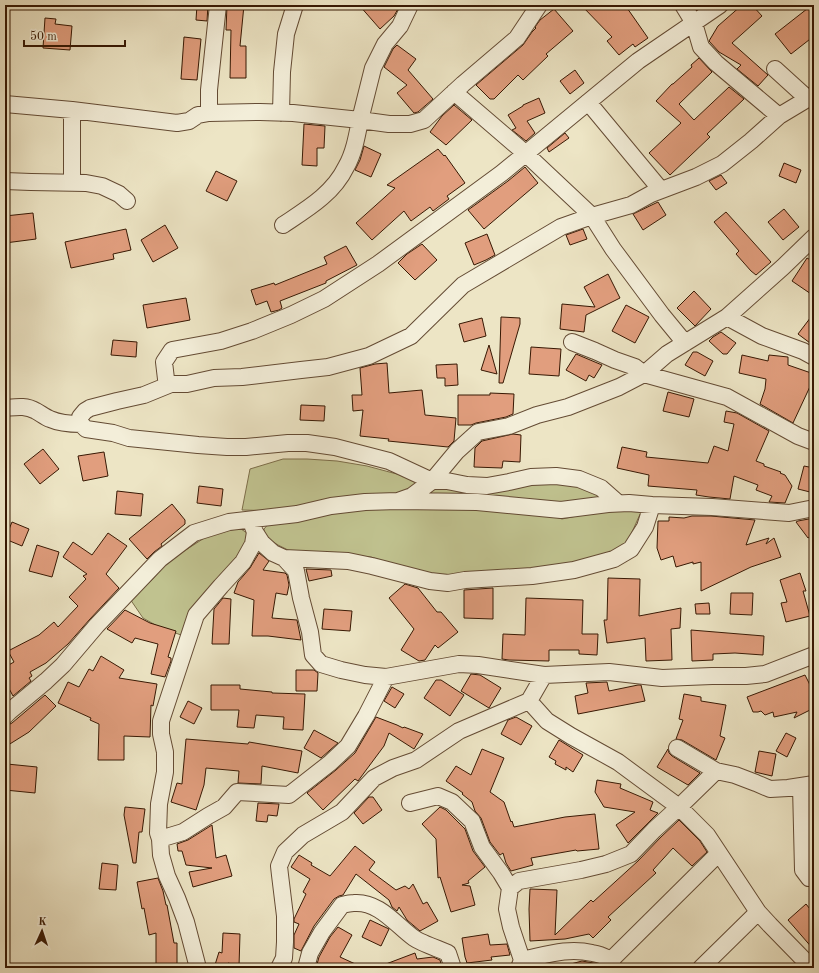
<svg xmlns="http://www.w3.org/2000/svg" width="819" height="973" viewBox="0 0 819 973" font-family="'Old Standard TT',serif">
<rect width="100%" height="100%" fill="#ede5c5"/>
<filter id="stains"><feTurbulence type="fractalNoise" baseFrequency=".005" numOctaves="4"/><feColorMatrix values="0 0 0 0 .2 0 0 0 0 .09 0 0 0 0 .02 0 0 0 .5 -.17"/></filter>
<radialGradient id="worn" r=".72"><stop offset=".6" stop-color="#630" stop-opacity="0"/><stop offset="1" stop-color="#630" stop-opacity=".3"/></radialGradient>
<path fill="#c0c28f" stroke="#7c6d49" d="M283,459H307L337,461L367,466L393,473L419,479L416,487L396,495L282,511L242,510L250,469Z
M571,482L603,497L555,506L417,497L428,489Z
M363,507H471L546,514L562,519L596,512L620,509L641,512L628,541L616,552L545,569L449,577L406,569L371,557L327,554L294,553L278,545L267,538L264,534V529L270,522Z
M241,529L250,535L244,547L223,574L192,607L181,635L159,627L143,618L130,599L139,589L151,581L163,567L184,551L206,537L227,530Z"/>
<path fill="#e19e7e" stroke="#371803" d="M197,5H208L207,21L196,20Z
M227,5H244L240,46H246V78H230L231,30H226Z
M359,5H395L398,9L394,16L380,29Z
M581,5H625L648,38L635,47L633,44L619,55L607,41L612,37Z
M742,5H752L762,16L732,43L768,75L758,86L737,69L741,65L719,52L709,41L718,26Z
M812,5H814V36L791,54L775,34Z
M554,9L573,31L546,54L548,56L523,80L518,75L494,99H490L476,85L523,45L532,32L536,28L535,27L540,20Z
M45,18L56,19L55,24L72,26L70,50L43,48Z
M184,37L201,39L197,80L181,79Z
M397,45L416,59L408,70L433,99L418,112L414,113L397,93L407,85L384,67L393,49Z
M699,58L712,72L679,104L694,120L729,87L744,99L707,134L710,137L670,175L649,153L681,123L656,101L672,84H673L692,67L691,65Z
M575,70L584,83L570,94L560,81Z
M539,98L545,113L527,121L535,133L526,141L512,130L516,128L508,115L523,106V105Z
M454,105L472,120L446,145L430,132L442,116Z
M304,124L325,126L324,148H317V166L302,165Z
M565,133L569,138L549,152L547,148Z
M364,146L381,154L371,177L355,170L360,160Z
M438,149L444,156L445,155L465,183L447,196L449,199L433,211L430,207L411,221L404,211L372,240L356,223L395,188L387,185Z
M784,163L801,170L796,183L779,176Z
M525,167L538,183L484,229L468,210L508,181Z
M216,171L237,181L227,201L206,191Z
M721,175L727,183L716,190L709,181Z
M658,202L666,215L643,230L633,214Z
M784,209L799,227L783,240L768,222Z
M726,212L771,262L756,275L751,271L736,254L739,251L714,222Z
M33,213L36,239L5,243V216Z
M165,225L178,248L153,262L141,240Z
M126,229L131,250L113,254L114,259L71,268L65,242Z
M583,229L587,239L570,245L566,235Z
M487,234L495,255L486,260L474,265L465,243Z
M422,244L437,260L415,280L398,263L407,254Z
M346,246L357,265L326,281V283L280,301L282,308L279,310L271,312L267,301L256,305L251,290L274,283L275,285L327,264L324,257Z
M807,258L814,262V296L792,281Z
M608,274L620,298L586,315L584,332L560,329L562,304L595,307L584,287Z
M694,291L711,309L695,326L677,308Z
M186,298L190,320L147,328L143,305Z
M626,305L649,317L635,343L612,331Z
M814,313V346L798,334Z
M501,317L520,318V324L503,383H499Z
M482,318L486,336L464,342L459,324Z
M721,332L736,343L727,354H723L709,341L713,337Z
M113,340L137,342L136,357L111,355Z
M489,345L497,374L481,370Z
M531,347L561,349L559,376L529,374Z
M693,352H697L713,361L705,376L685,365Z
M576,354L602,365L594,378L589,375L586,381L566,370Z
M742,355L768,361L769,355L788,357V365L814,374V378L793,423L760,404L765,389L766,379L739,373Z
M387,363L389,393L422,390L425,415L456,418L454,441L448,447L388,441L389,439L360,436L363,410L353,411L352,395H362L360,368L375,364Z
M457,364L458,385L445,386V378H437L436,365Z
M668,392L694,399L689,417L663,411Z
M490,393L514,394L513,414L506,417L476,423L471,425H458V395H490Z
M301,405L325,406L324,421L300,420Z
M726,411L737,413L769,431L756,461L764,464V466L781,472L780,473L785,475L792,486L785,503L769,502L772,496L756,490L758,485L734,476L730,499L709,497L696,495L697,490L648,486L649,475L617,468L622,447L647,452L646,457L708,463L714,446L728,451L734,424L724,422Z
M513,434L521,435L520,462L503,461L502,468L474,467L475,448L482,441Z
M43,449L59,469L40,484L24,464Z
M104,452L108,476L83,481L78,456Z
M804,466L814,468V493L798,489Z
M199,486L223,489L221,506L197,503Z
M117,491L143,494L141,516L115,514Z
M172,504L185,520V524L161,544L162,546L154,552L147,559L129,539Z
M692,516H711L755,520L746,545L769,538L766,544L774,538L781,557L751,567L701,591V562L693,564V562L676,567L673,556L661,560L657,548L658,521H669V517L684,518Z
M814,518V534L808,538L796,522L798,521Z
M12,522L29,529L22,546L5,539Z
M108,533L127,546L106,574L119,588L90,619L68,644L46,663L30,672L32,676L29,678L31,681L13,696L5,681V667L14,662L8,651L39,635L54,622L58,627L78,606L69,597L86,579L83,576L87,574L63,557L73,542L92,555Z
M37,545L59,552L52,577L29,571Z
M259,553L269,561L263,570L285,573L287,575L289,585L287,595L276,593L272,618L297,620L301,640L268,636H252L254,600L234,593L238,582L250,568Z
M306,569L331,570L332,576L309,581Z
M800,573L806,591H803L810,616L786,622L781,603L787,602L780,580Z
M608,578L640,579L639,616L681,608L680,628L671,629L672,660L646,661L645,638L631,640L607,643L604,620H607Z
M405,584L418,588L437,612H441L458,632L438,648L435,645L425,660L419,661L401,650L414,629L389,598Z
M493,588V619L464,618V590Z
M731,593H753L752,615L730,614Z
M223,598L231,599L229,644H212L214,609Z
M526,598L583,600L582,634H598L597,655L579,654V650H549V661L509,660L502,659L503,634L525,635Z
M709,603L710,614H696L695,604Z
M324,609L352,611L350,631L322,629Z
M125,610L150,623L176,631L168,657L171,658V661L165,677L151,674L158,644L135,638L132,643L107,629Z
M691,630L764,636L763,655L735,653L713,654V660L692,661Z
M101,656L124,670L119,678L157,684L153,706L151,705L150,737L124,736V760H98L99,724L90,720L91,718L58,703L68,682L79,687L89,669L93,671Z
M296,670H314L318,673L317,691H296Z
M471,674L480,675L501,688L489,708L461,691Z
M805,675L814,693V705L812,709L794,718L797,712L774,717L773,712L765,715L761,711L758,712H753L747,697Z
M436,680H441L464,695L450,716L424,698Z
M607,682L609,691L638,685H641L645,701L578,714L575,696L588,693L586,683Z
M211,685H240V689L272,692V693L305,694L303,730L283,729L284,717L256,715L254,728L237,727L239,710H211Z
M392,687L404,694L395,708L384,701Z
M684,694L701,697V701L726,705L720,736L725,738L716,760L682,740L676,739L683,720L679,719Z
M45,695L56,706L29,732L5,747V725H8L12,723Z
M188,701L202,708L194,724L180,717Z
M376,717L397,725L403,728L404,727L423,734L414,749L389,733L384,746L358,781L355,779L323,810L307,793L336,770L355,753Z
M516,717L532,726L521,745L501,734L508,720Z
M314,730L338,743L321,758L304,748Z
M786,733L796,738L787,757L776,751Z
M186,739L248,744L249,742L302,751L298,773L262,766L261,784L238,783L239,771L206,768L204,785L196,810L171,802L177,783L182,784Z
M559,740L583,755L573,772L566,767V770L555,764L556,761L549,757Z
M482,749L504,758L490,792L504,802L511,822L512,821L514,827L565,817L595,814L599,849L577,851L576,850L531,858L533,865L511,871L506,863L503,853L500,855L490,842L481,818L475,811L472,802L462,794L463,793L446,781L456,766L471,775Z
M668,749L669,753L672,756L700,773L688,785L657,767Z
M759,751L776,754L772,776L755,772Z
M7,764L37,767L35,793L5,790Z
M597,780L621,784L620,788L653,802L650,810L658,813L628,843L616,825L635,812L604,807L595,792Z
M369,797H373L382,810L363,824L354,813Z
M258,803L279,804L277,816L268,815L267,822L256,821Z
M125,807L145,809L142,832H139L136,863H133L124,815Z
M440,807L446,810L465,829L473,851L485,867L468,881L469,883L462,885L470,886L475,905L451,912L440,877L438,878L436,839L422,824Z
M679,820L700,841L707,852L692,866L673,848L653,870L656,873L608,917L611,920L593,938L589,934L565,939L530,941L529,909L530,889L557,890L555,935L591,900L593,902L638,861L661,837Z
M212,825L216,858L226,855L232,876L193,887L189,872L212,868L186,865L182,851H178L177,844L188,840Z
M355,846L375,862L369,870L396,890L405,886L409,889L413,884L423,904L427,902L438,921L420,931L407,920L399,907L397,911L392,907L389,900L356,874L343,895L339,896L334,899L314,926L301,951L294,948V935L299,924L294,922V919L306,894L303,892L310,879L291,867L299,855L312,863L311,865L330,876Z
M102,863L118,865L116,890L99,889Z
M158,878L163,891L166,905H167L174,943H177V965H156V933L149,935L144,908L142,909L137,882Z
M806,904L814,914V950L788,920Z
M370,920L389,929L381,946L362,937Z
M338,927L352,935L340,957L364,968H316L319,957L330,937Z
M223,933L240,934L239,966L228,963L226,968H214L219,952L222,953Z
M488,934L490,945L507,944L510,955L491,957L492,960L467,963L465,957L462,938Z
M415,953L417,959L433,957L440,960L442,968H379L378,967Z
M582,961L599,964L601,966L602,968H568L567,965Z"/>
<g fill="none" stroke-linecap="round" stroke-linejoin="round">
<defs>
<path id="minor" d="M683,5L694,23L701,47L716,63L779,116
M720,5L638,61L502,173L378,264L324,299L291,315L252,331L221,341L172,350L164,362L166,379L171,384H187L214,378L242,377L301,370L328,367L369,356L411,336L463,285L561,227L592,216L631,205L651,194L696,177L722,164L751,141L779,116L814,95
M775,69L808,99
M454,92L525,153L592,216L613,249L662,315L685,343
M588,102L661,190
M5,104L72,110L177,123L189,121L198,115L209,113L260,112L293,113L360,120L373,68L385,44L400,26L410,5
M209,113V90L218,5
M281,113L282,72L286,34L295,5
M5,181L31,182L86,183L102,186L119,194L127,201
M72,182V110
M283,225C307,209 333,194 346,167C354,153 357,136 360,120L389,124H410L424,120L463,84L517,38L539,5
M727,317L762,336L803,351L814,357
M572,342L595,351L615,360L635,367L644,374L727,397L798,436L814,442
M171,384L144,395L117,401L90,408L85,411L80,417V420L81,424L86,429L113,433L129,438L198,445L227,447H246L288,443H307L335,447L389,461L432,481H447L467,485L487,486L509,482L531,477L556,476L579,479L601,488L618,503
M5,408C16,407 26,405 36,411C40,413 45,417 50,419C59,423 71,424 81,424
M398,501L412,496L432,481L457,451L478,432L509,426L537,415L568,407L619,387L644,374L667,354L727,317L783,267L814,237
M253,527L255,532L262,543L273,553L284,558L348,561L372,566L430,581L448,583L465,580L532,576L574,570L614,559L631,549L645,527L652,505
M284,558L296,571L301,598L310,632L313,655L321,664L341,670L365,675L386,677L459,664L478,665L544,675L609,672L662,678L712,676H746L765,674L814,655
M529,701L547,721L571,736L618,762L679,807L707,835L758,912L770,925L812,968
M5,716L10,711L46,681L63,665L97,625L160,559L194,533L229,522L297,514L331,506L365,502L398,501L477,502L561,510L608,504L629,503L652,505L712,507L789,513L814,508
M677,748L716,771L735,775L756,783L770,789L788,788L814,784
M801,786L803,870L809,878L814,877
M410,803L438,796L452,802L472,821L482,847L501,873L510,888
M160,839L183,832L208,816L224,807L237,792L289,795L330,763L348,746L366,716L386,677
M522,960C546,955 568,947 592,953C603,955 609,957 614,968
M610,961L719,853
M198,968L186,922L177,898L167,876L161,855L160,839L158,833L159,804L165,772V752L161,734V721L196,615L221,586L243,562L253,544L255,532
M279,968L284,958L285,942V916L280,875L279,866L285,852L303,835L342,812L374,778L393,768L416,760L459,731L529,701L544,675
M306,968L310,953L322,932L342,905C346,904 350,903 354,903C379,901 396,925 414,938C421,943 439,949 448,953L452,965V968
M519,968L522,960L511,927L507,909L510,888L519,881L581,870L606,864L631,854L654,830L679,807L716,771
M701,968L758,912"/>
</defs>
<use href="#minor" stroke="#644b34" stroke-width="18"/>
<use href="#minor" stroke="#f3eed9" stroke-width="16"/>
</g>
<rect width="819" height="973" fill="none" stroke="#ede5c5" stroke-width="20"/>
<rect x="6" y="6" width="807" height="961" fill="none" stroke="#371803" stroke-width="2"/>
<rect x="10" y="10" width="799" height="953" fill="none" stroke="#371803"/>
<g transform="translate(42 931) rotate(3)" stroke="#f3eed9" stroke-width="3" paint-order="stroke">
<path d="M0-3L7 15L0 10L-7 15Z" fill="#371803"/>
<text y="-6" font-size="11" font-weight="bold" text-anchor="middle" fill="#371803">K</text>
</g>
<path d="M24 40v6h101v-6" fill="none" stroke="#371803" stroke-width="2"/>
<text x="30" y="40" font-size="12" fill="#371803" stroke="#f3eed9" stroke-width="3" paint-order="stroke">50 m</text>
<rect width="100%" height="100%" filter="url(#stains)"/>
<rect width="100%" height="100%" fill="url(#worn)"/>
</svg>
